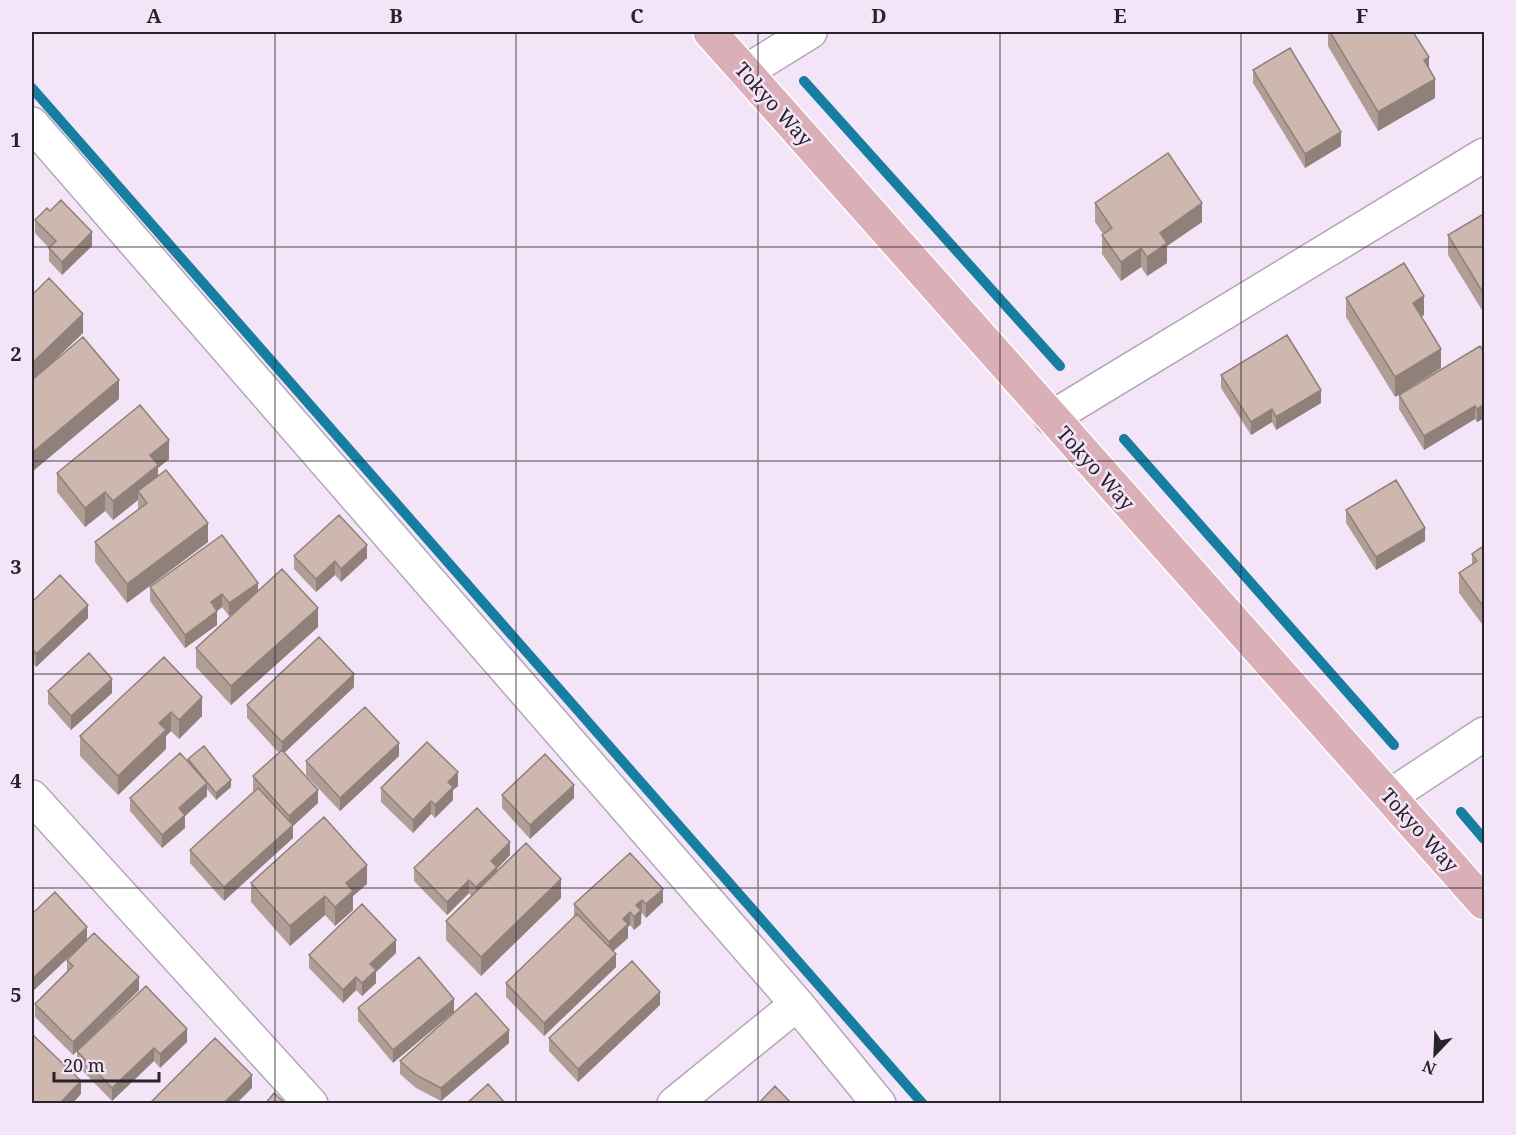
<svg xmlns="http://www.w3.org/2000/svg" width="1516" height="1135" viewBox="0 0 1516 1135" font-family="'Noto Serif',serif">
<rect width="100%" height="100%" fill="#f3e5f7"/>
<g fill="none" stroke-linecap="round" stroke-linejoin="round">
<path stroke="#167ea0" stroke-width="10" d="M804,81L1060,366
M32,88L923,1104
M1124,439L1394,745
M1461,812L1484,839"/>
<defs>
<path id="minor" d="M745,72L810,32
M32,124L797,1004L879,1104
M1051,418L1484,155
M1390,796L1484,734
M32,797L311,1104
M674,1104L797,1004"/>
<path id="major" d="M710,32L1484,903"/>
</defs>
<use href="#minor" stroke="#b4a7b8" stroke-width="36"/>
<use href="#major" stroke="#fff" stroke-width="36"/>
<use href="#minor" stroke="#fff" stroke-width="33"/>
<use href="#major" stroke="#daafb7" stroke-width="33"/>
</g>
<path fill="#b09d96" d="M1328,32H1413L1429,68L1435,98L1378,131L1328,46Z
M1253,70L1341,146L1305,168L1253,83Z
M1095,203L1202,222L1167,246V263L1147,276L1141,267L1121,281L1102,254V235L1103,234L1095,222Z
M1485,213V315L1448,255V235Z
M35,220L92,246L62,275L49,261V248L35,233Z
M32,295L83,333L49,365L119,399L33,471L32,469Z
M1346,298L1424,315L1421,317L1441,368L1395,397L1346,317Z
M1485,354V418L1477,422L1475,419L1424,450L1399,409V395Z
M1221,375L1321,403L1276,430L1272,422L1251,435L1221,388Z
M169,459L158,468V476L208,542L127,603L95,562V542L138,510V500L113,520L105,511L85,527L57,492V473Z
M1346,510L1425,541L1376,570L1346,523Z
M1485,545V628L1459,593V573L1472,565V554Z
M294,556L367,558L341,582L335,575L316,592L294,569Z
M150,587L258,591L318,627L231,705L196,667V648L234,613L229,616L222,607L217,611V625L185,648L150,601Z
M32,602L88,618L36,667L32,662Z
M164,657L202,716L179,739L171,731L166,736V749L118,795L80,756V736Z
M354,687L284,753L318,803L293,826V838L224,901L190,863V850L254,791L253,790V776L279,753L247,718V705Z
M48,691L112,693L71,730L48,704Z
M399,756L340,811L306,775V761Z
M188,759L231,787L216,800L207,789V796L185,816V828L162,848L130,811V798L188,762Z
M458,786L453,790V800L435,818L431,814L413,833L381,802V788Z
M502,795L574,798L530,839L502,808Z
M630,853L663,902L646,918L642,913L641,914V924L634,930L630,925L628,927V938L613,951L616,967L544,1036L506,997V983L574,917V904Z
M510,855L497,869V871L561,898L481,976L446,940V921L471,896L469,893L447,915L414,881V868Z
M251,883L367,884L353,896V910L335,926L325,915L290,946L251,902Z
M32,914L87,939L139,990L73,1055L35,1017V1004L67,973V960L72,954L32,992Z
M396,953L376,972V983L362,996L356,990L343,1003L309,968V955Z
M419,957L393,1063L358,1021V1008Z
M660,1005L578,1082L549,1051V1038Z
M187,1042L160,1068L154,1061L112,1101L77,1065V1051Z
M509,1043L441,1101L416,1088L400,1074V1061Z"/>
<path fill="#90807a" d="M1429,57V77L1424,60Z
M1435,79V98L1378,131V112Z
M1341,132V146L1305,168V154Z
M1202,203V222L1167,246V263L1147,276V257L1160,233Z
M92,232V246L62,275V262Z
M1141,248V267L1121,281V262Z
M1424,296V315L1413,322V303Z
M83,314V333L32,382V363Z
M1441,349V368L1395,397V377Z
M119,380V399L33,471V452Z
M1321,390V403L1276,430V417Z
M1485,404V418L1477,422V409Z
M1475,406V419L1424,450V436Z
M1272,409V422L1251,435V422Z
M169,440V459L158,468V484L138,491V500L113,520V501L150,455Z
M105,492V511L85,527V508Z
M208,523V542L127,603V584Z
M1425,528V541L1376,570V557Z
M367,545V558L341,582V569Z
M335,561V575L316,592V579Z
M258,583V596L229,616V603Z
M222,594V607L211,616V602Z
M88,605V618L36,667V654Z
M318,608V627L231,705V686Z
M217,611V625L185,648V635Z
M354,674V687L282,755V742Z
M112,679V693L71,730V716Z
M202,697V716L179,739V720Z
M171,712V731L166,736V749L118,795V776L159,723Z
M399,743V756L340,811V798Z
M458,772V786L453,790V800L435,818V805L448,782Z
M231,780V787L216,800V793Z
M207,783V796L185,816V828L162,848V835L179,808Z
M574,785V798L530,839V825Z
M318,790V803L293,826V838L224,901V887L289,829V816Z
M431,801V814L413,833V820Z
M510,842V855L497,869V880L476,901V887L491,861Z
M367,865V884L353,896V910L335,926V907L346,883Z
M561,879V898L481,976V957Z
M469,880V893L447,915V902Z
M663,889V902L646,918V904Z
M325,896V915L290,946V926Z
M642,900L641,924L634,930V917L636,905Z
M630,912V925L628,927V938L609,955V942L623,919Z
M87,927V940L32,992V979Z
M396,940V953L376,972V983L362,996V983L370,964Z
M616,954V967L544,1036V1023Z
M139,977V990L73,1055V1042Z
M356,977V990L343,1003V990Z
M660,992V1005L578,1082V1069Z
M454,999V1012L393,1063V1050Z
M187,1029V1042L160,1068V1054Z
M509,1030V1043L441,1101V1088Z
M154,1048V1061L112,1101V1088Z
M252,1075V1088L236,1104H223Z
M81,1081V1094L72,1104H59Z"/>
<path fill="#cdb7af" stroke="#90807a" stroke-width="1.5" d="M1330,32H1413L1429,57L1424,60L1435,79L1378,112Z
M1290,48L1341,132L1305,154L1253,70Z
M1168,153L1202,203L1160,233L1167,243L1147,257L1141,248L1121,262L1102,235L1112,228L1095,203Z
M61,200L92,232L62,262L49,248L56,241L35,220L47,208L50,211Z
M1485,213V296L1448,235Z
M1404,263L1424,296L1413,303L1441,349L1395,377L1346,298Z
M49,278L83,314L32,363V295Z
M1287,335L1321,390L1276,417L1272,409L1251,422L1221,375Z
M83,337L119,380L33,452L32,450V380Z
M1480,346L1485,354V404L1477,409L1475,406L1424,436L1399,395Z
M140,405L169,440L150,455L158,465L113,501L105,492L85,508L57,473Z
M166,470L208,523L127,584L95,542L147,503L138,491Z
M1396,480L1425,528L1376,557L1346,510Z
M339,515L367,545L341,569L335,561L316,579L294,556Z
M222,535L258,583L229,603L222,594L211,602L217,611L185,635L150,587Z
M1485,545V609L1459,573L1477,561L1472,554Z
M282,569L318,608L231,686L196,648Z
M60,575L88,605L36,654L32,648V602Z
M319,637L354,674L282,742L247,705Z
M89,653L112,679L71,716L48,691Z
M164,657L202,697L179,720L171,712L159,723L166,730L118,776L80,736Z
M365,707L399,743L340,798L306,761Z
M427,742L458,772L448,782L453,787L435,805L431,801L413,820L381,788Z
M204,746L231,780L216,793L188,759Z
M282,750L318,790L289,816L253,776Z
M180,753L207,783L179,808L185,815L162,835L130,798Z
M545,754L574,785L530,825L502,795Z
M258,788L293,825L224,887L190,850Z
M477,808L510,842L491,861L497,867L476,887L469,880L447,902L414,868Z
M324,817L367,865L346,883L353,891L335,907L325,896L290,926L251,883Z
M526,843L561,879L481,957L446,921Z
M630,853L663,889L646,904L642,900L636,905L641,910L634,917L630,912L623,919L628,924L609,942L574,904Z
M55,892L87,927L32,979V914Z
M362,904L396,940L370,964L376,970L362,983L356,977L343,990L309,955Z
M577,914L616,954L544,1023L506,983Z
M94,933L139,977L73,1042L35,1004L73,966L67,960Z
M419,957L454,999L393,1050L358,1008Z
M632,961L660,992L578,1069L549,1038Z
M146,986L187,1029L160,1054L154,1048L112,1088L77,1051Z
M476,993L509,1030L441,1088L416,1075L400,1061Z
M32,1034L81,1081L59,1104H32Z
M215,1038L252,1075L223,1104H154L152,1101Z
M488,1084L506,1104H466Z
M775,1086L792,1104H758Z
M274,1093L286,1104H265Z"/>
<path fill="none" stroke="#28232a" stroke-width="1.5" stroke-opacity="0.55" d="M275,32V1104M516,32V1104M758,32V1104M1000,32V1104M1241,32V1104M32,247H1484M32,461H1484M32,674H1484M32,888H1484"/>
<g text-anchor="middle" dominant-baseline="central" stroke-width="5" stroke-linejoin="round" paint-order="stroke">
<g font-size="20" fill="#28232a" stroke="#f3e5f7">
<text transform="translate(774 104) rotate(48)">Tokyo Way</text>
<text transform="translate(1096 468) rotate(48)">Tokyo Way</text>
<text transform="translate(1420 830) rotate(48)">Tokyo Way</text>
</g>
</g>
<rect width="1516" height="1135" fill="none" stroke="#f3e5f7" stroke-width="66"/>
<g transform="translate(1435 1054) rotate(203)" stroke="#f3e5f7" stroke-width="4.5" paint-order="stroke">
<path d="M0-4.5L10 22L0 15L-10 22Z" fill="#28232a"/>
<text y="-9" font-size="16" font-weight="bold" text-anchor="middle" fill="#28232a">N</text>
</g>
<path d="M54 1072v9h105v-9" fill="none" stroke="#28232a" stroke-width="3"/>
<text x="63" y="1072" font-size="18" fill="#28232a" stroke="#f3e5f7" stroke-width="4.5" paint-order="stroke">20 m</text>
<rect x="33" y="33" width="1450" height="1069" fill="none" stroke="#28232a" stroke-width="2"/>
<g font-size="20" text-anchor="middle" font-weight="bold" fill="#28232a">
<text x="154" y="23">A</text>
<text x="396" y="23">B</text>
<text x="637" y="23">C</text>
<text x="879" y="23">D</text>
<text x="1120" y="23">E</text>
<text x="1362" y="23">F</text>
<text x="16" y="147">1</text>
<text x="16" y="361">2</text>
<text x="16" y="574">3</text>
<text x="16" y="788">4</text>
<text x="16" y="1002">5</text>
</g>
</svg>
